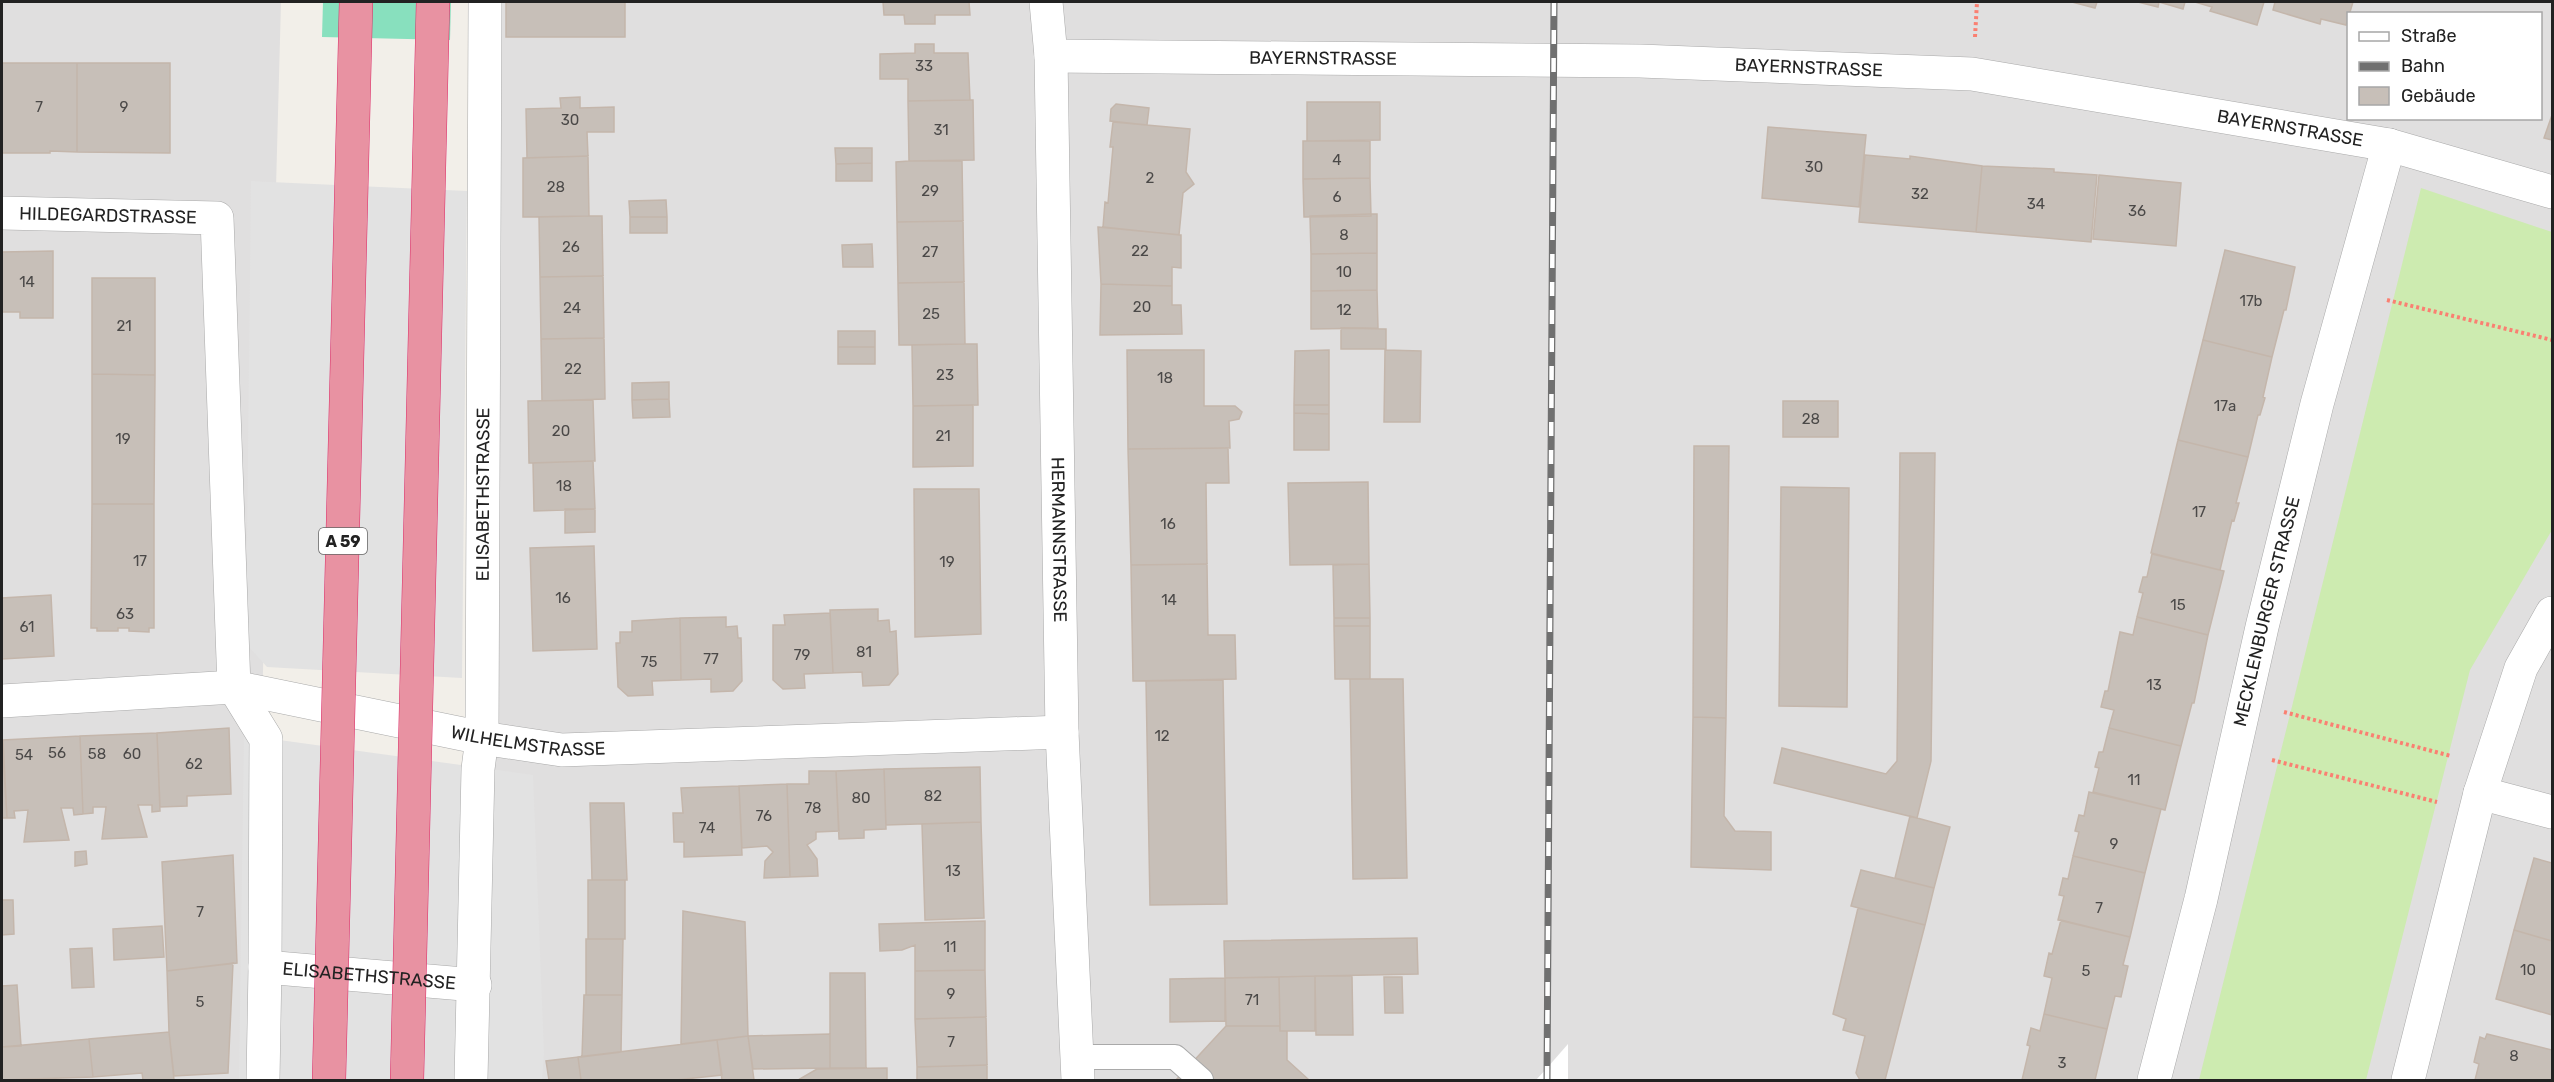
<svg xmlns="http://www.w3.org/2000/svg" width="2554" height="1082" viewBox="0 0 2554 1082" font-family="Rubik,sans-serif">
<rect width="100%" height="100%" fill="#f2efe9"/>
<path fill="#e0dfdf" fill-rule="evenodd" d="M2,2H281L252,1080H2Z
M498,2H2552V1080H491ZM2348,14H2540V118H2348Z"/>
<path fill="#cdebb0" d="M2421,188L2552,232V530L2470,670L2366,1080H2199Z"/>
<path fill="#88e0be" d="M323,2H451L450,40L322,37Z"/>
<path fill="#e2e2e2" d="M251,181L467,191L462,678L267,667L250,648L246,634Z
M244,735L533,775L544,1053L542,1080H239Z"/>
<path fill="#fff" d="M1568,1044V1080H1536L1547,1068Z"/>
<path fill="#c7bfb8" stroke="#c4b6ab" stroke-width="1.5" d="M506,2H625V37H506Z
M883,2H969L970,15H935V24H905L904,15H884Z
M2072,2H2097L2095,8Z
M2138,2H2185L2183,9L2159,2L2158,7Z
M2195,2H2264L2257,25L2210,11L2212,7Z
M2275,2H2353L2346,25L2321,19L2320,24L2273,10Z
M915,44H934V53H968L970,100L908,101V79H880V54L915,53Z
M2,63H77V152L50,151V153H2Z
M77,63H170V153L77,152Z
M580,97V108L614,107V132H587L588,156L527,158L526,109L561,108L560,98Z
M970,100H973L974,160L909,161L908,101Z
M1307,102H1380V140L1307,141Z
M1116,104L1149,108L1147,125L1110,121L1111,109Z
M2552,115V140L2544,138Z
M1113,122L1190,129L1186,172L1194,184L1183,193L1179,235L1103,227L1105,202L1108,203L1113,147H1110Z
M1768,127L1866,135L1859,207L1762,198Z
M1303,141H1370V178L1303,179Z
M835,148H872V163L836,164Z
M1865,155L1910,159V156L1982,166L1976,232L1859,222Z
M588,156L589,216L523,217V158Z
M909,161H962L963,221L897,222L896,162Z
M872,163V181H836V164Z
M1982,166L2054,169V172L2097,175L2091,242L1976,232Z
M2099,175L2181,183L2176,246L2093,239Z
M1370,178L1371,216L1304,217L1303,179Z
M666,200L667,217H630L629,201Z
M1370,214H1377V253L1311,254L1310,216Z
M589,216H602L603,276L540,277L539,217Z
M630,217H667V233H630Z
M963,221L964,282L898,283L897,222Z
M1098,227L1181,235V268L1172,267V286L1101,284Z
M872,244L873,267H843L842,245Z
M2225,250L2295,267L2286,310H2284L2272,357L2203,340Z
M53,251V318H20V312H2V252Z
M1377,253V290L1311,291V254Z
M603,276L604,338L541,339L540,277Z
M92,278H155V375L92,374Z
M964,282L965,344L899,345L898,283Z
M1101,284L1172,286V305H1181L1182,334L1100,335Z
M1377,290L1378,328L1311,329V291Z
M1341,328L1386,329V349H1341Z
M838,331H875V347H838Z
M604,338L605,399L542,401L541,339Z
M2203,340L2272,357L2263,397L2265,398L2260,415H2258L2248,457L2178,440Z
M965,344H977L978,405L913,406L912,345Z
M838,347H875V364H838Z
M1127,350H1204V406H1235L1242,412L1239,419L1229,421L1230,448L1128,449Z
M1329,350V405H1294L1295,351Z
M1385,350L1421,351L1420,422H1384Z
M92,374L155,375L154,504H92Z
M669,382V399L632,400V383Z
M669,399L670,417L633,418L632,400Z
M593,400L595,461L529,463L528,401Z
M1783,401H1838V437H1783Z
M973,405V466L913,467V406Z
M1294,405H1329V414L1294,413Z
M1294,413L1329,414V450H1294Z
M2178,440L2248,457L2236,503H2239L2234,521L2232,520L2220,570L2151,553Z
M1694,446H1729L1726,718L1693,717Z
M1228,448L1229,483H1206L1207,564L1131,565L1128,449Z
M1900,453H1935L1931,761L1917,818L1774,783L1782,748L1886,774L1897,761Z
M593,461L595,509L534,511L533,463Z
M1368,482L1369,564L1290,565L1288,483Z
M1781,487L1849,488L1847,707L1779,706Z
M914,489H979L981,634L915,637Z
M92,504H154V628H149V632L129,631V628H118V631H97V628H91Z
M565,509H595V532L565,533Z
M594,546L597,649L533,651L530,548Z
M2152,554L2224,571L2208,635L2137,617L2143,593L2139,592L2143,577H2147Z
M1207,564L1208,635H1235L1236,679L1133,681L1131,565Z
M1369,564L1370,618H1334L1333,565Z
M51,595L54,656L2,659V598Z
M878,609V621L889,620L890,632L896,631L898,674L889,685L863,686L862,672L833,673L830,610Z
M830,613L833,673L804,674L805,688L783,689L773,680V625H785L784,615Z
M726,617V627L737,626L738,638H741L742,681L733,691L711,692V679L681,680L680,618Z
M2137,617L2208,635L2194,703H2192L2181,746L2109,728L2114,710L2101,707L2105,691H2108L2120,632L2133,635Z
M680,618L681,680L652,681L653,695L628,696L618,687L616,643H620V632H632V621Z
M1334,618H1370V626H1334Z
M1334,626H1370V679H1335Z
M1350,679H1403L1407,878L1353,879Z
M1223,680L1227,904L1150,905L1146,681Z
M1693,717L1726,718L1724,816L1735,831L1771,832V870L1691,867Z
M229,728L231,794L187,796V806L160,807L157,733Z
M2109,728L2181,746L2165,810L2093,792L2099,768L2095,767L2099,752H2103Z
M157,733L160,811L152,812V805H138L147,837L102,839L106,807H93V813L83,814L80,736Z
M80,736L83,814L74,815L73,808H61L69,840L24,842L28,810L14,811L15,818H7L3,740Z
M2,740L7,818H2Z
M980,767L981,822L886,825L884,769Z
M884,769L886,829L864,830V838L839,839L836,771Z
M809,771H836L839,831L816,832V839L807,845L817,859L818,876L790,877L787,784H809Z
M787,784L790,877L764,878L765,861L773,852L767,846L742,848L739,786Z
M739,786L742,855L684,857V842H674L673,813H683L681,788Z
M2089,792L2161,809L2145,873L2073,856L2079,832L2075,831L2079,815L2084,816Z
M590,803H624L627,880H592Z
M1910,816L1950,827L1934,888L1895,878Z
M981,822L984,918L925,920L922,824Z
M86,851L87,864L75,866V852Z
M233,855L237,963L167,971L162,862Z
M2073,856L2145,873L2130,937L2058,920L2064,896L2059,895L2063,878L2068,879Z
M2534,858L2552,863V941L2514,930Z
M1861,870L1934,888L1925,925L1851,906Z
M588,880H625V939H588Z
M2,900H13L14,934L2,935Z
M1858,908L1925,925L1885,1080H1860L1856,1073L1865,1036L1843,1030L1846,1019L1833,1014Z
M683,911L745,922L748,1036L681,1044Z
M2061,920L2130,937L2123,965L2128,966L2121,997L2115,996L2107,1029L2044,1014L2052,978L2044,976L2049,953L2052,954Z
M985,921V970L915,971V945L902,950L880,951L879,924Z
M162,926L164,957L114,960L113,929Z
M2514,930L2552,941V1015L2496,999Z
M1417,938L1418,974L1225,978L1224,941Z
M586,939H623L622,995H586Z
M92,948L94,987L72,988L70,949Z
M233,963L228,1073L174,1076L169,1032L167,971Z
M985,970L986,1017L915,1019V971Z
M830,973H865L866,1068H830Z
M1315,976H1352L1353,1035H1316Z
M1315,976V1031H1280L1279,977Z
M1279,977L1280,1026H1226L1225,978Z
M1384,977H1402L1403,1013H1385Z
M1225,978V1021L1170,1022V979Z
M17,985L21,1046L2,1047V986Z
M584,995H622L621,1052L582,1057Z
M2044,1014L2107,1029L2095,1080H2022L2030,1046L2027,1045L2031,1028L2040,1031Z
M986,1017L987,1065L917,1067L915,1019Z
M1226,1026H1280V1031H1287V1060L1309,1080H1176Z
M169,1032L174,1080H143L142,1073L93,1077L89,1039Z
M830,1034V1068L753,1069L748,1036Z
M2487,1034L2552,1050V1080H2475L2479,1064L2474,1062L2480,1037L2485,1039Z
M748,1036L754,1080H722L717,1040Z
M89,1039L93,1077L2,1080V1047Z
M717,1040L722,1075L676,1080H581L578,1057Z
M578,1057L581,1080H549L546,1061Z
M987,1065V1080H917V1067Z
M887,1068V1080H798L817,1069Z"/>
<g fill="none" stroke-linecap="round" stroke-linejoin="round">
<defs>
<path id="service" d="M1077,1057H1175L1201,1080"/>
<g id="minor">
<path id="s1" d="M1051,56L1640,61L1972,74L2389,145L2552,192"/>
<path id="s2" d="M2,213L217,218L234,687L266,739L265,967L475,985"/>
<path id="s3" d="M2,701L234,687L482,738L562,750L1062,732"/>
<path d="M2480,793L2552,812"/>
<path d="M263,1080L265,967"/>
<path id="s4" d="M471,1080L478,769L482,738L485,2"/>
<path id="s5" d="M2154,1080L2201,899L2262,627L2317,404L2389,145"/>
<path d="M2408,1080L2480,793L2521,668L2552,613"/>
</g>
<g id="tertiary">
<path id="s6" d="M1046,2L1051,56L1062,732L1078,1080"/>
</g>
</defs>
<use href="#service" stroke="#a9a9a9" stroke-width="26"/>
<use href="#minor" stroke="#a9a9a9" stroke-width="34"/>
<use href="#tertiary" stroke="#a9a9a9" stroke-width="34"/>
<path stroke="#fa8072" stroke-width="4" stroke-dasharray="3 3" stroke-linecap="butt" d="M1975,37L1977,2
M2387,300L2552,340
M2284,712L2451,756
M2272,760L2437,802"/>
<use href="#service" stroke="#fff" stroke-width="24"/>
<use href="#minor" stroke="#fff" stroke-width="33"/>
<use href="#tertiary" stroke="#fff" stroke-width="33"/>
<defs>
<path id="rail" d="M1547,1080L1554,2"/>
</defs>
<use href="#rail" stroke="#707070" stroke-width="7"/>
<use href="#rail" stroke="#fff" stroke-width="4.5" stroke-dasharray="14" stroke-linecap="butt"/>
<defs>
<path id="motorway-bridge" d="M329,1080L356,2
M407,1080L433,2"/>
</defs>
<use href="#motorway-bridge" stroke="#dc2a67" stroke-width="34" stroke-linecap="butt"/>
<use href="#motorway-bridge" stroke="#e892a2" stroke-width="33"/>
</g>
<g text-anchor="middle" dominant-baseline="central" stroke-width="6" stroke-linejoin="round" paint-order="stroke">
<g font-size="15" fill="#4b4948">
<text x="924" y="66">33</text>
<text x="39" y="107">7</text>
<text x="124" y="107">9</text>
<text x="570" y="120">30</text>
<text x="941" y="130">31</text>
<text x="1337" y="160">4</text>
<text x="1814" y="167">30</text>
<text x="1150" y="178">2</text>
<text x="556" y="187">28</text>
<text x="930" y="191">29</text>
<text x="1920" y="194">32</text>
<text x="1337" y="197">6</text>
<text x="2036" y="204">34</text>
<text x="2137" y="211">36</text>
<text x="1344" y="235">8</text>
<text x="571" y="247">26</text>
<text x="1140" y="251">22</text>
<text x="930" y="252">27</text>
<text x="1344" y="272">10</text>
<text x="27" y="282">14</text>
<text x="2251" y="301">17b</text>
<text x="1142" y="307">20</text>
<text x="572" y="308">24</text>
<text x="1344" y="310">12</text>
<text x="931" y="314">25</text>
<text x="124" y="326">21</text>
<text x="573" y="369">22</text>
<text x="945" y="375">23</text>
<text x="1165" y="378">18</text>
<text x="2225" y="406">17a</text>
<text x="1811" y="419">28</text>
<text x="561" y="431">20</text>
<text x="943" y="436">21</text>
<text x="123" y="439">19</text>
<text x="564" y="486">18</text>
<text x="2199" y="512">17</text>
<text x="1168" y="524">16</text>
<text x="140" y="561">17</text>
<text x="947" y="562">19</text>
<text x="563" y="598">16</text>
<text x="1169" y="600">14</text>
<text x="2178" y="605">15</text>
<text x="125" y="614">63</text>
<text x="27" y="627">61</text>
<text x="864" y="652">81</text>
<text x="802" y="655">79</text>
<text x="711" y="659">77</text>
<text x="649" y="662">75</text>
<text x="2154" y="685">13</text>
<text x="1162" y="736">12</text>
<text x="57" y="753">56</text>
<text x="97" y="754">58</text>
<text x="132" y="754">60</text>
<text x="24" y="755">54</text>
<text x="194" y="764">62</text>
<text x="2134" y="780">11</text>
<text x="933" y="796">82</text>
<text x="861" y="798">80</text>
<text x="813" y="808">78</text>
<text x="764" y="816">76</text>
<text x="707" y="828">74</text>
<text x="2114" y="844">9</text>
<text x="953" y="871">13</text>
<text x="2099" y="908">7</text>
<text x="200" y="912">7</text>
<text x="950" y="947">11</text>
<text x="2528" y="970">10</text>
<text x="2086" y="971">5</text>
<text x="951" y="994">9</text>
<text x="1252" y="1000">71</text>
<text x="200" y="1002">5</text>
<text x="951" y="1042">7</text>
<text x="2514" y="1056">8</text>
<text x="2062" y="1063">3</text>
</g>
<rect fill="#fff" stroke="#646464" stroke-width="1.5" x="319" y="528" width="48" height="26" rx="4.5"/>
<g font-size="16" font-weight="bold" fill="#222">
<text x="343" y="541">A 59</text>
</g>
<g font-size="18" fill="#222" stroke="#fff">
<text stroke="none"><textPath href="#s1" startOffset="272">BAYERNSTRASSE</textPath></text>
<text stroke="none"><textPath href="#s1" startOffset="758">BAYERNSTRASSE</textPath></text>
<text stroke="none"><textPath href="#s1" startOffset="1244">BAYERNSTRASSE</textPath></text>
<text stroke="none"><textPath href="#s2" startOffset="106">HILDEGARDSTRASSE</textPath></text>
<text stroke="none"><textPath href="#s4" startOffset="586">ELISABETHSTRASSE</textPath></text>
<text stroke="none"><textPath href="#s6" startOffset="538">HERMANNSTRASSE</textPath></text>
<text stroke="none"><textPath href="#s5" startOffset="482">MECKLENBURGER STRASSE</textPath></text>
<text stroke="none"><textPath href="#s3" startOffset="532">WILHELMSTRASSE</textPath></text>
<text stroke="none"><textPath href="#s2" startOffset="1078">ELISABETHSTRASSE</textPath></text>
</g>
</g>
<rect width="2554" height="1082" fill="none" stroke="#222222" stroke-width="6"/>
<rect x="2347" y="12" width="195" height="108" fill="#ffffff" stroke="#a7a7a7" stroke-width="1.5"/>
<rect x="2359" y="32" width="30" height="9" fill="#ffffff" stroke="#a7a7a7" stroke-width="1.5"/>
<text x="2401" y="42" font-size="18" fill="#222222">Straße</text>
<rect x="2359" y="62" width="30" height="9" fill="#707070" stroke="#a7a7a7" stroke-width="1.5"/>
<text x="2401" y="72" font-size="18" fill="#222222">Bahn</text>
<rect x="2359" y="87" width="30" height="18" fill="#c7bfb8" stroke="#a7a7a7" stroke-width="1.5"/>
<text x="2401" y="102" font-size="18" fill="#222222">Gebäude</text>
</svg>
